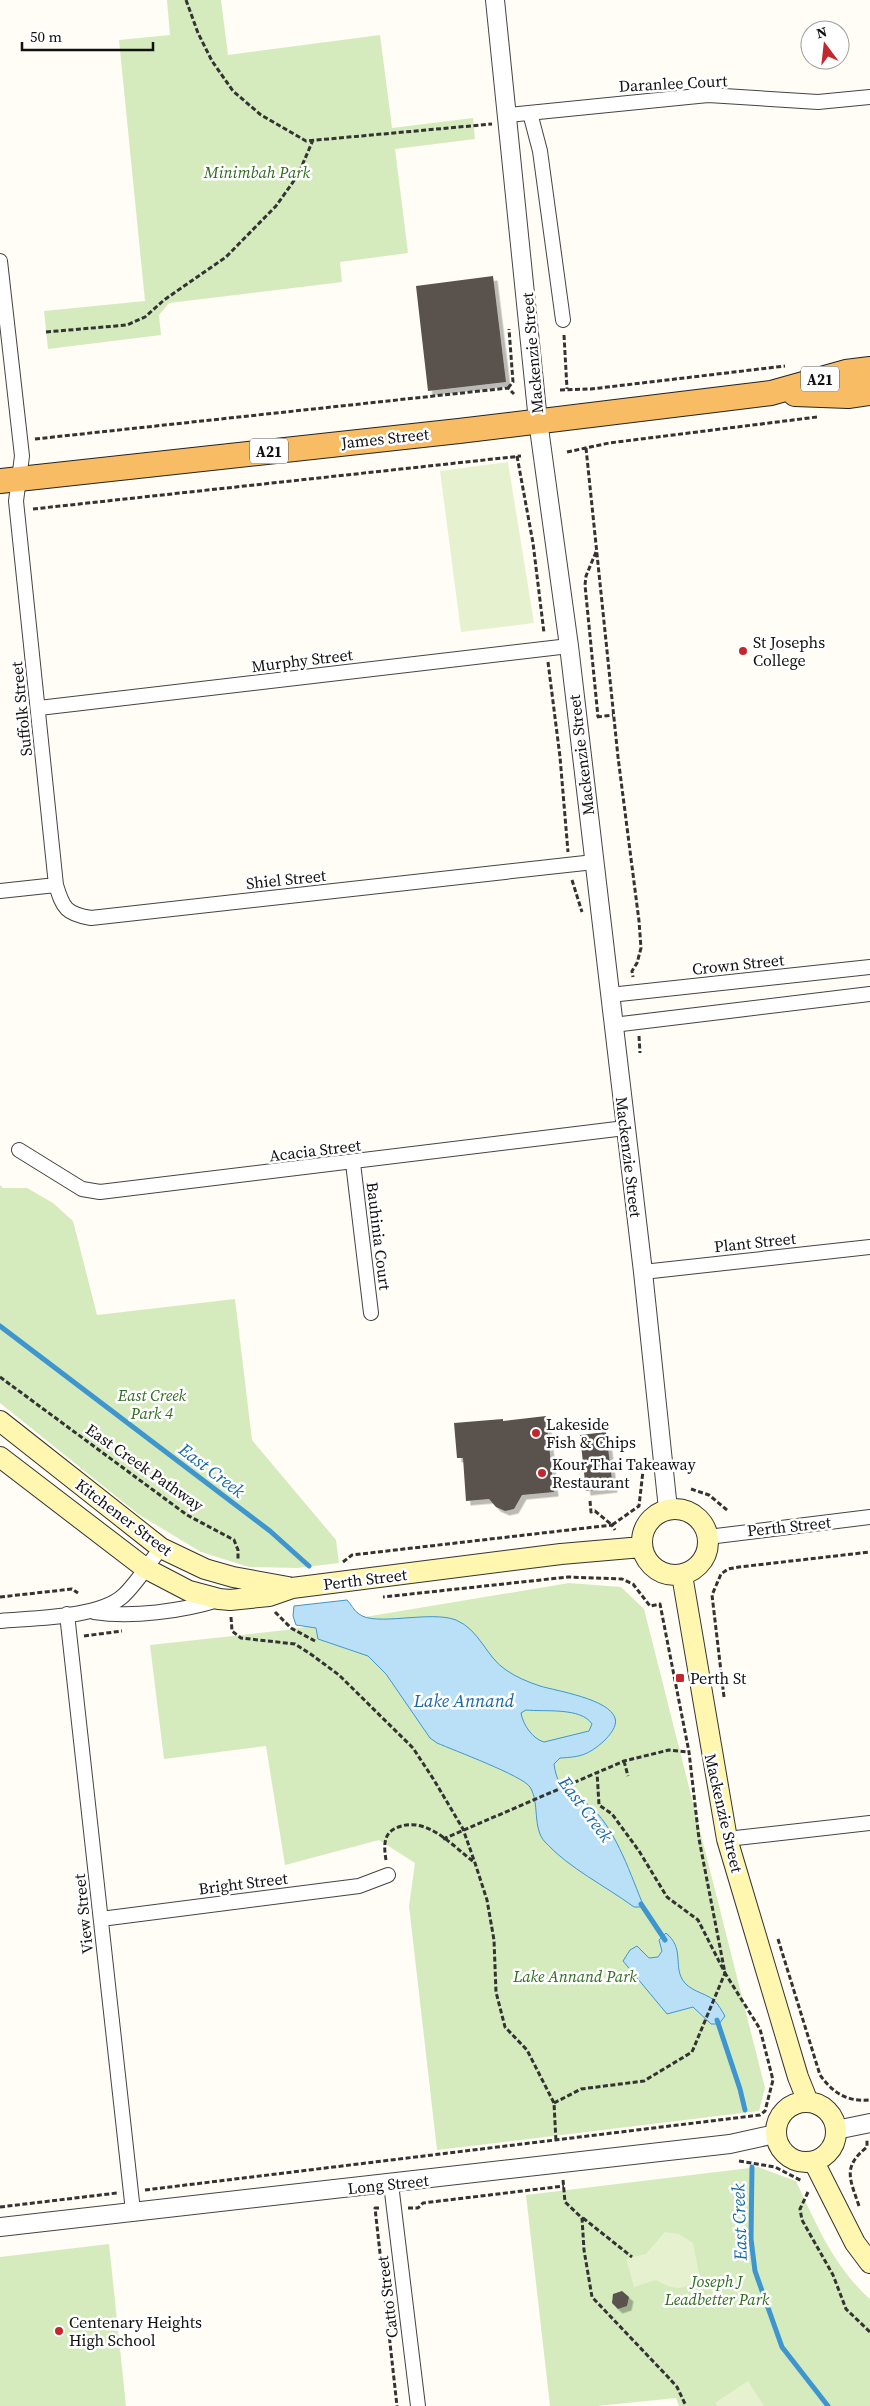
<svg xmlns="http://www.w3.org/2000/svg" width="870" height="2406" viewBox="0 0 870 2406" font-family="'Source Serif 4',serif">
<defs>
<filter id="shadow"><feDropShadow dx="4.5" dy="4.5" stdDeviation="0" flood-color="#0004"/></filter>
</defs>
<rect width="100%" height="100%" fill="#fffdf5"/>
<path fill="#d5ebbd" d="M167,0H221L228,55L380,35L392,128L473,118L475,139L395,149L408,253L340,262L342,282L169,303L159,315L161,335L48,349L44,311L145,301L119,40L170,35Z
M0,1185L3,1188H27L53,1203L73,1221L97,1315L235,1299L252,1440L336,1540L339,1563L297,1568L249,1567L201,1552L138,1514L0,1403Z
M569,1583L621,1587L644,1609L765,2088L759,2111L437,2150L409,1906L415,1863L379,1840L285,1865L266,1746L164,1759L150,1645L287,1630Z
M758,2167L796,2181C816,2224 834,2267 870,2299V2406H679L676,2398L597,2406H550L526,2195Z
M109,2244L126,2406H0V2257Z"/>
<path fill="#e6f2cf" d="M508,462L534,623L461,632L440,471Z
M665,2232L679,2234L693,2243L699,2274C687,2293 673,2290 656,2280L634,2287L626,2259L646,2254Z
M748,2381L764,2406H717L715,2403Z"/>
<path fill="#b9e0f7" stroke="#3f96cf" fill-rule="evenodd" d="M347,1600C351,1604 354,1611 359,1614C375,1627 430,1610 456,1620C480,1630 486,1657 506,1670C516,1677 528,1682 540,1686C557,1691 609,1699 615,1718C618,1726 609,1736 604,1741C588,1755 581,1757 560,1758L554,1764C558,1795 574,1791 593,1809C617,1832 631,1876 644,1907H634C604,1885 570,1869 545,1842C532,1828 540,1803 530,1787C523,1776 453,1750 437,1743L430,1738L386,1674L368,1656L318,1639L316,1628L296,1625L293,1616L294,1606ZM526,1710C544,1712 581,1707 592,1724L589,1731L544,1742C533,1739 523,1725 521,1713Z
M666,1933C684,1948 674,1964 682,1979C689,1991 703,1992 714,2000C718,2004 722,2011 725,2016L719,2024H711L693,2007L667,2014L623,1961L630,1950L637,1946L649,1958L658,1957L662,1951L659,1940Z"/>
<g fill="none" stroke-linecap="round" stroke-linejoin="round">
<path stroke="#3f96cf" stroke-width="5" d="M0,1326L270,1531L309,1566
M641,1904L665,1940
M717,2020L740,2089L745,2110
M752,2167L751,2239L755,2271L782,2347L828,2406"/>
</g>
<path fill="#5a524d" filter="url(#shadow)" d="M493,276L506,382L428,391L416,286Z
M546,1416L554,1492L522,1495L514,1509L505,1511L496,1507L489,1499L466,1501L463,1458H457L454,1423L503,1419V1421Z
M606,1432L613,1488L586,1491L580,1435Z
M622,2291L629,2297L627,2306L618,2309L612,2303L613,2294Z"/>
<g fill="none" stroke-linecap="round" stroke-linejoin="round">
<defs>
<path id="minor" d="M530,113L540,151L563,320
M508,115L708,95L818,102L870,97
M0,261L22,456L16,501L56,885
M39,708L569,646
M0,891L56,885C63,908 66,914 91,918L594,862
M610,995L870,967
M613,1025L870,994
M19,1150L82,1189L100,1192L625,1128
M353,1163L371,1313
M643,1272L870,1247
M708,1537L870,1517
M94,1612C132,1618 182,1611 218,1600
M67,1614L133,2211
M0,1621C32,1618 99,1618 123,1596C137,1583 149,1563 161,1548
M727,1839L870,1823
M101,1919L359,1886L388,1875
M391,2184L418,2406"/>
<path id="tertiary" d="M495,0L538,421L569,646L643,1272L668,1509
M836,2130L870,2123
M0,2227L730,2144L775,2134"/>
<path id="secondary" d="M0,1421L161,1548L205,1569L233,1577L288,1587
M0,1457L145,1568L189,1591L219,1599L230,1600L269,1596L292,1588L561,1554L642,1547
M642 1542a33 33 0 1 1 66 0a33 33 0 1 1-66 0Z
M682,1575L727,1839L798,2077L808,2102
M776 2132a30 30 0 1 1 60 0a30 30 0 1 1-60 0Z
M814,2162L855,2243L870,2263"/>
<path id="trunk" d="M795,394L848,396L870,393
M0,481L459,431L714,400L771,393L846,372L870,369"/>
</defs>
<use href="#minor" stroke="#444" stroke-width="16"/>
<use href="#tertiary" stroke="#444" stroke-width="20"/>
<use href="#secondary" stroke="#333" stroke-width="22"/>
<use href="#trunk" stroke="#222" stroke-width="26"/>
<path stroke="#333" stroke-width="3" stroke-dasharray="5 2.5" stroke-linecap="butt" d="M186,0L198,33L212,61L233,91L261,115L306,141L492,124
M46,332L127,325L145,317L164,300L226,257L276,206L298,175L313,140
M564,335L567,389
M508,388L513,382L509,329
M560,390L591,389L785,366
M35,439L508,388L514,394
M586,448L618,757L639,921L641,948L637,963L632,971L633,977
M567,452L609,443L817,417
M517,456L533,543L544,633
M33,509L521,456
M596,552L586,576L585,585L598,717
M548,662L560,757L568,852
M597,717L613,715
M572,880L582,912
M639,1036L640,1053
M0,1377L187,1515L234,1540L238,1550V1560
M691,1489L709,1495L727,1510
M590,1501L591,1512L595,1511L612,1525L639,1506L644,1462
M343,1562L352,1555L612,1525L615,1530
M0,1597L72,1589L78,1593
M275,1612L291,1628L315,1641
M231,1617L232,1631L241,1638L295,1644L312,1655L339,1675L413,1748L434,1780L463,1829L475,1863L487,1900L494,1940L496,1992L505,2027L527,2050L554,2103L556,2142
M84,1636L122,1631
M724,1697L712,1595L721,1574L728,1569L739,1567L870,1552
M624,1761L628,1776
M443,1839L624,1761L669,1750L689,1752
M386,1860C384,1848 383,1835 394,1829C425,1813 451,1845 474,1862
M778,1939L820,2075C833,2093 847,2102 870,2100
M554,2103L581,2089L644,2081L692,2052L725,1973L698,1920L667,1897L639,1851L612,1814L599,1805L597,1772
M739,2161L775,2167L802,2181
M563,2180L565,2202L582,2218L584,2250L592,2297L668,2377L677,2387L686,2406
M145,2190L760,2115L765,2111L773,2080L760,2029L725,1973L699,1839L689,1752L660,1604L650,1606L633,1584L622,1579L568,1577L383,1597
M808,2192L800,2209L802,2220L833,2275L846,2309L870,2332
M859,2206C850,2179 842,2167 867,2147V2140
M0,2207L117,2193
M379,2208H375L397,2406
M408,2208H418L423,2203L564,2186
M583,2218L632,2257"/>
<use href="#minor" stroke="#fff" stroke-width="14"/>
<use href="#tertiary" stroke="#fff" stroke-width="18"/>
<use href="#secondary" stroke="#fff6b0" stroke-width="20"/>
<use href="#trunk" stroke="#f7bc64" stroke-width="24"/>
</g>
<g fill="#c4262e" stroke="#fff" stroke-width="2">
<circle cx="743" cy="651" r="5"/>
<circle cx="536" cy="1433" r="5"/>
<circle cx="542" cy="1473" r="5"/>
<rect x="675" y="1673" width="10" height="10" rx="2.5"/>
<circle cx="59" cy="2331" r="5"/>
</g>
<g text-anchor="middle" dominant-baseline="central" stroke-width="5" stroke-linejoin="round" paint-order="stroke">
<g fill="#fff" stroke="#585858" stroke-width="1">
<rect x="801" y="366.5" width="38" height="25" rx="4"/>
<rect x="250" y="438.5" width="38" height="25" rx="4"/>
</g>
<g font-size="15" font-weight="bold" fill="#111">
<text x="820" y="379">A21</text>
<text x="269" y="451">A21</text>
</g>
<g font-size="16" fill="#111" stroke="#fff">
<text transform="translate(673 83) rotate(-3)">Daranlee Court</text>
<text transform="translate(532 353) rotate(-95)">Mackenzie Street</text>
<text transform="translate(385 438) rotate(-6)">James Street</text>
<text transform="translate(302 660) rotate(-7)">Murphy Street</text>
<text transform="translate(21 709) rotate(-96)">Suffolk Street</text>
<text transform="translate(581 755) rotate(-97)">Mackenzie Street</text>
<text transform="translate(286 879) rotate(-6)">Shiel Street</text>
<text transform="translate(738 964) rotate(-6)">Crown Street</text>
<text transform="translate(315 1150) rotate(-7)">Acacia Street</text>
<text transform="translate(629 1157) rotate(83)">Mackenzie Street</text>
<text transform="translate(379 1236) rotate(83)">Bauhinia Court</text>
<text transform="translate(755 1242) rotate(-6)">Plant Street</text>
<text transform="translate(145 1467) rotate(35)">East Creek Pathway</text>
<text transform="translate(124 1517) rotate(37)">Kitchener Street</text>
<text transform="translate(789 1526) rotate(-6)">Perth Street</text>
<text transform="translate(365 1579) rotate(-7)">Perth Street</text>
<text transform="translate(724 1813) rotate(77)">Mackenzie Street</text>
<text transform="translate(243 1883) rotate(-7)">Bright Street</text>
<text transform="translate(83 1914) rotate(-96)">View Street</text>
<text transform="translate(388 2184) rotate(-6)">Long Street</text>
<text transform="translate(387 2297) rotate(-97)">Catto Street</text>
</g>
<g font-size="16" font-style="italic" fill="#2f6b1f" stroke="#fff">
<text x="257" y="172">Minimbah Park</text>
<text x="152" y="1395">East Creek<tspan x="152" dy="18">Park 4</tspan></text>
<text x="575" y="1976">Lake Annand Park</text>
<text x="717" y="2281">Joseph J<tspan x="717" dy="18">Leadbetter Park</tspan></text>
</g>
<g font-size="16" fill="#111" stroke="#fff" text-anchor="start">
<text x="753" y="642">St Josephs<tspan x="753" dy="18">College</tspan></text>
<text x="546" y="1424">Lakeside<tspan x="546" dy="18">Fish &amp; Chips</tspan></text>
<text x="552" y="1464">Kour Thai Takeaway<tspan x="552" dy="18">Restaurant</tspan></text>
<text x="690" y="1678">Perth St</text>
<text x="69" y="2322">Centenary Heights<tspan x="69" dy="18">High School</tspan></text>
</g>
<g font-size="18" font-style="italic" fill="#1768a6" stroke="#fff">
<text transform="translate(212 1470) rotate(37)">East Creek</text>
<text x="464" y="1700">Lake Annand</text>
<text transform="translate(586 1809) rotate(53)">East Creek</text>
<text transform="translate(739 2222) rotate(-92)">East Creek</text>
</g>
</g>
<g transform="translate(825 45) rotate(345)"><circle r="24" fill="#ffffff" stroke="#a0a0a0"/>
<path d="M0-4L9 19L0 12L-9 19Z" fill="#c4262e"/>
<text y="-8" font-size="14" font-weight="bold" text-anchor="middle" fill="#111111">N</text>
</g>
<path d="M22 42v8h131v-8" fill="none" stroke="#111111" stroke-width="2.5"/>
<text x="30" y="42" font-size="15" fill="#111111" stroke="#ffffff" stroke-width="4" paint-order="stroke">50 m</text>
</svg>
